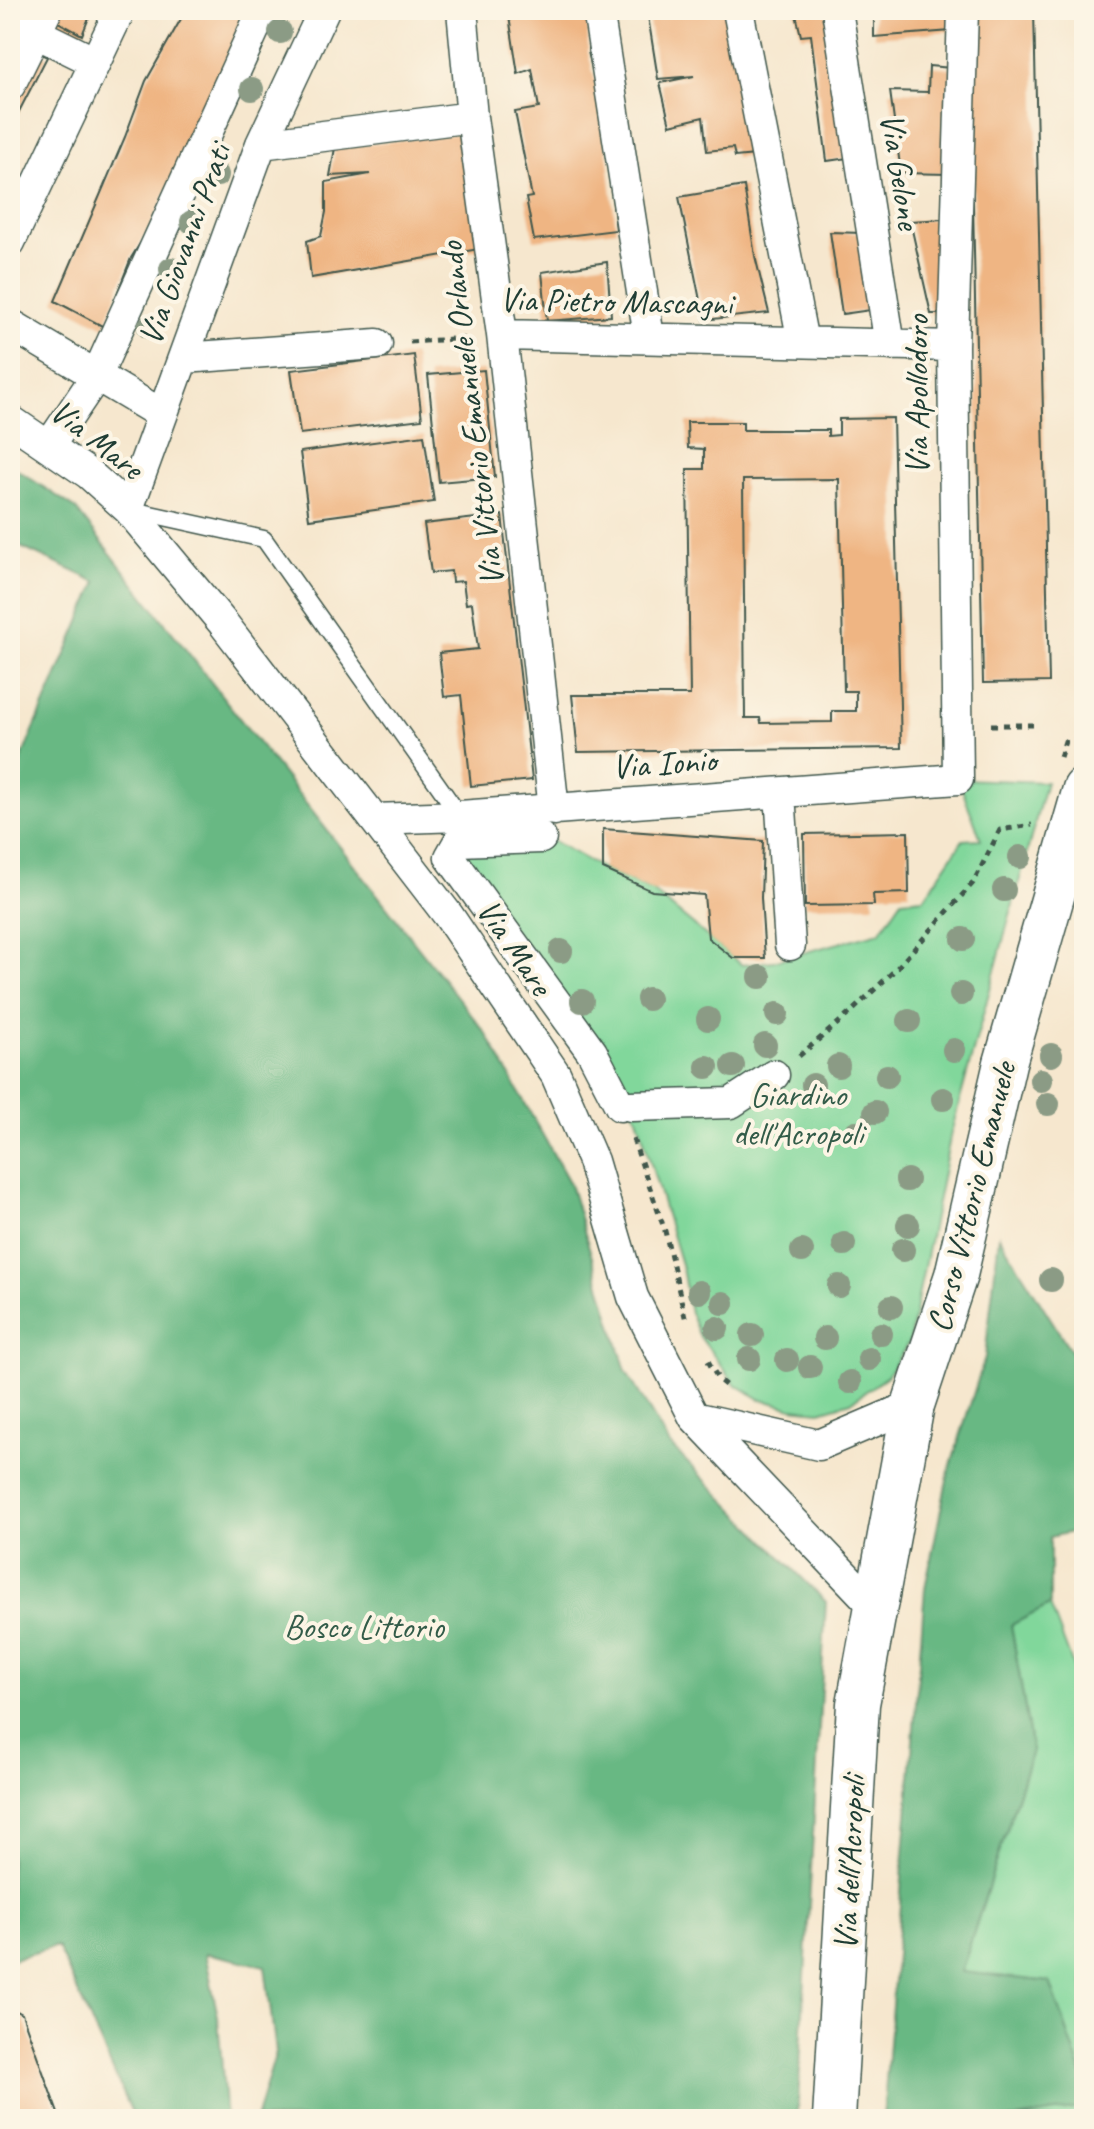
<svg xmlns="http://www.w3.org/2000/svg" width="1094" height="2129" viewBox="0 0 1094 2129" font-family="Caveat,sans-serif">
<rect width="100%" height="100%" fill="#fcf5e5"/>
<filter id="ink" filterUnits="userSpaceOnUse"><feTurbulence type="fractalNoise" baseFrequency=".0125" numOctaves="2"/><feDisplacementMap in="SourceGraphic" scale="16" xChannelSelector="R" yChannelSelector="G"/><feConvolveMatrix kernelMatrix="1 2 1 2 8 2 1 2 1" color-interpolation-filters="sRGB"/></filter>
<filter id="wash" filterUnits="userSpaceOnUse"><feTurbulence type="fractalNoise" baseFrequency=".006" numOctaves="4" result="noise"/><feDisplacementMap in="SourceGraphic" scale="32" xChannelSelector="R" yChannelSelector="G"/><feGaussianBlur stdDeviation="1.8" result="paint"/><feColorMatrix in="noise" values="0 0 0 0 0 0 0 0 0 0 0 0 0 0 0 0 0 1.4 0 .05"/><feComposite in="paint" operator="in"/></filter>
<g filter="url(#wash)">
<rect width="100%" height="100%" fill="#f6e7ce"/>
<path fill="#81d79b" stroke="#508a68" stroke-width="2" d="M958,779L1046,782L951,1133L909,1342L887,1376L851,1402L820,1411L792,1408L760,1399L735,1384L700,1337L690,1313L682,1268L637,1117L463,857L472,849L553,841L603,869L652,891L742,965L773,961L880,932L902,900L924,898L963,840L981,839Z
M1050,1605L1084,1695V2079L1050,1982L961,1972L1032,1751L1011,1625Z
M1084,2107V2119H1017Z"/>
<path fill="#68b883" stroke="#447a5c" stroke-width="2" d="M10,465L75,508L487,1035L570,1184L626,1371L670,1445L826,1602L797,2119H256L276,2052L265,1966L205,1953L218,2017L226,2119H132L134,2117L57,1946L10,1960V785L97,582L10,542Z
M999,1236L1084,1372V1529L1050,1537V1605L1011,1625L1032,1751L961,1972L1050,1982L1084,2079V2107L1017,2119H883L925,1588L948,1475L985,1357Z"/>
<g id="blocks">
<path fill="#efb583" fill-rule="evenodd" d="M53,10H92L82,35L49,17Z
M186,10H248L151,226L131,258L104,327L55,301L125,137L146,81Z
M508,10H588V52L602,109L616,230L534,240L526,198L532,197L515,112L539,108L532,69L518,74Z
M647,10H726L755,155L735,157L733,148L707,151L703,117L670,125L660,83L694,76L658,79Z
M795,10H826L848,158L827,161L811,35L801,36Z
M874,10H951V31L874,37Z
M969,10H1034L1049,682L983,683Z
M25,45L47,57L10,129V77Z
M929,66L951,68L949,174L901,173L890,91L928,92Z
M465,133L479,249L311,278L307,241L321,236L326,212V182L370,174L330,176L335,148Z
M744,186L755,256L769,313L704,320L679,197Z
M944,219L943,314H931L910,221Z
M830,232L862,233L871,310L842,314Z
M607,262L611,316L547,321L542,272Z
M414,355L422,419L300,434L291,370Z
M484,370L495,477L439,482L428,375Z
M893,418L901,748L578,752L572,695H690L687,469H704V449L688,448L687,422H743V430H828V436L839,435V419ZM839,479L844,691H856V711H832V722L761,723L760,718H745L743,480Z
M424,435L434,502L309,519L300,452Z
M502,515L532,780L471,786L461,695L444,697L439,653L478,649L472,603L466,604L463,581L452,582L451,571L431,573L424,524Z
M603,829L763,841L761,898L765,958H733L708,938L704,895L652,891L603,869Z
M908,832L909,893L873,894L874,905L805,906L804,834Z
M10,2007L22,2014L60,2119H10Z"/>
</g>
</g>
<g filter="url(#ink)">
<use href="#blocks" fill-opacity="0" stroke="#3f564b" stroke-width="2"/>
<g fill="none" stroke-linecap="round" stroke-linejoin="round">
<defs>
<path id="lane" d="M132,510L264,539L460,816"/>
<path id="street" d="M462,10L472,117L502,335L554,810
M598,10L649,337
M738,10L803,342
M837,10L890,345
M10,20L95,62
M10,85L47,10
M261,144L472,117
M10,242L120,10
M10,324L161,414
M502,335L953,346
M184,358L377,344
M10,420L89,474L128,509L223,623L448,915L556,1075L593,1161L633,1297L694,1417L819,1445L913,1405
M49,446L97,375L263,10
M128,509L261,144L324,10
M780,793L790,945
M374,819L460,816L958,779L953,346L963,10
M541,838L459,841L450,857L592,1052L620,1106
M631,1106L731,1103L774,1075
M694,1417L876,1608"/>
<path id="secondary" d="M834,2119L858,1704L913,1405L956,1275L1005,1063L1084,789"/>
</defs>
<use href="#lane" stroke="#3f564b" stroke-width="19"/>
<use href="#street" stroke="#3f564b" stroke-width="33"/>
<use href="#secondary" stroke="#3f564b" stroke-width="45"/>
<path stroke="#3f564b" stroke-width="5" stroke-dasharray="6 6" stroke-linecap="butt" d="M410,342L468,338
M991,725H1038
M1060,757L1067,735
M799,1056L849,1014L896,969L973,883L1000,830L1032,825
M633,1139L665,1231L686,1321
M708,1361L719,1380L729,1388"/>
<use href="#lane" stroke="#fff" stroke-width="16"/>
<use href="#street" stroke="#fff" stroke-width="30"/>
<use href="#secondary" stroke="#fff" stroke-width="42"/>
</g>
<g fill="#8b9b85">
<circle cx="280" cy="32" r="12"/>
<circle cx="252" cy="89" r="12"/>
<circle cx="217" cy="175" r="12"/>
<circle cx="192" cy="222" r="12"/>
<circle cx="171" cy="269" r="12"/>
<circle cx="149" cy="327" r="12"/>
<circle cx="1020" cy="857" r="12"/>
<circle cx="1004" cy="890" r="12"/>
<circle cx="963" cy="939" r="12"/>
<circle cx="561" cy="951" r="12"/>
<circle cx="760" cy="977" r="12"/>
<circle cx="961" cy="994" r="12"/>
<circle cx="648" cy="999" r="12"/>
<circle cx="582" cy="1001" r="12"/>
<circle cx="777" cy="1014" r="12"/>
<circle cx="708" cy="1019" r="12"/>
<circle cx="909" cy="1021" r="12"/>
<circle cx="765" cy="1045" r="12"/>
<circle cx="954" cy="1050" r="12"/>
<circle cx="1051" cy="1055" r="12"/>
<circle cx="733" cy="1066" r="12"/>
<circle cx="838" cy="1066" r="12"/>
<circle cx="707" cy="1067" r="12"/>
<circle cx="887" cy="1076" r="12"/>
<circle cx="1041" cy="1080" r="12"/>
<circle cx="813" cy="1085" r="12"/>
<circle cx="943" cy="1099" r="12"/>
<circle cx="1048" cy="1104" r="12"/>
<circle cx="875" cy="1112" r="12"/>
<circle cx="856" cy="1132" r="12"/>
<circle cx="907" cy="1180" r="12"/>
<circle cx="908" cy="1225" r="12"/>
<circle cx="844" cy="1244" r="12"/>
<circle cx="903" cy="1250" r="12"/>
<circle cx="802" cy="1251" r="12"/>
<circle cx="1051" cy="1280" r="12"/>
<circle cx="839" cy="1286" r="12"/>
<circle cx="699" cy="1292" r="12"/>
<circle cx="723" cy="1303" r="12"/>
<circle cx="891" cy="1307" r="12"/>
<circle cx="717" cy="1328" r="12"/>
<circle cx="881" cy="1334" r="12"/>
<circle cx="752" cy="1335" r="12"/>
<circle cx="825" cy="1338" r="12"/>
<circle cx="749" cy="1359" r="12"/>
<circle cx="869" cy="1359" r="12"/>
<circle cx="787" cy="1360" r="12"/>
<circle cx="810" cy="1367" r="12"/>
<circle cx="850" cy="1382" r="12"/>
</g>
</g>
<g text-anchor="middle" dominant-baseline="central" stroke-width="8" stroke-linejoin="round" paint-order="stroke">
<g font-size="34" fill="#1f3d34" stroke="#fcf5e5">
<text transform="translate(901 171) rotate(81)">Via Gelone</text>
<text transform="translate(184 244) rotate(-70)">Via Giovanni Prati</text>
<text transform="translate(616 301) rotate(1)">Via Pietro Mascagni</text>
<text transform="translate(916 395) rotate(-90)">Via Apollodoro</text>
<text transform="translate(471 414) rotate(-97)">Via Vittorio Emanuele Orlando</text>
<text transform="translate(97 439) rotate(38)">Via Mare</text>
<text transform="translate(664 763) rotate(-4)">Via Ionio</text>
<text transform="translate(515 947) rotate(56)">Via Mare</text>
<text transform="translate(971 1197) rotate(-76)">Corso Vittorio Emanuele</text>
<text transform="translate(849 1863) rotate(-87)">Via dell'Acropoli</text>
</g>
<g font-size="34" fill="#335c49" stroke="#fcf5e5">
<text x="798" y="1094">Giardino<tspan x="798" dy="39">dell'Acropoli</tspan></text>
<text x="364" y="1626">Bosco Littorio</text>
</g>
</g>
<rect width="1094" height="2129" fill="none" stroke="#fcf5e5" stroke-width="40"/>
</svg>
